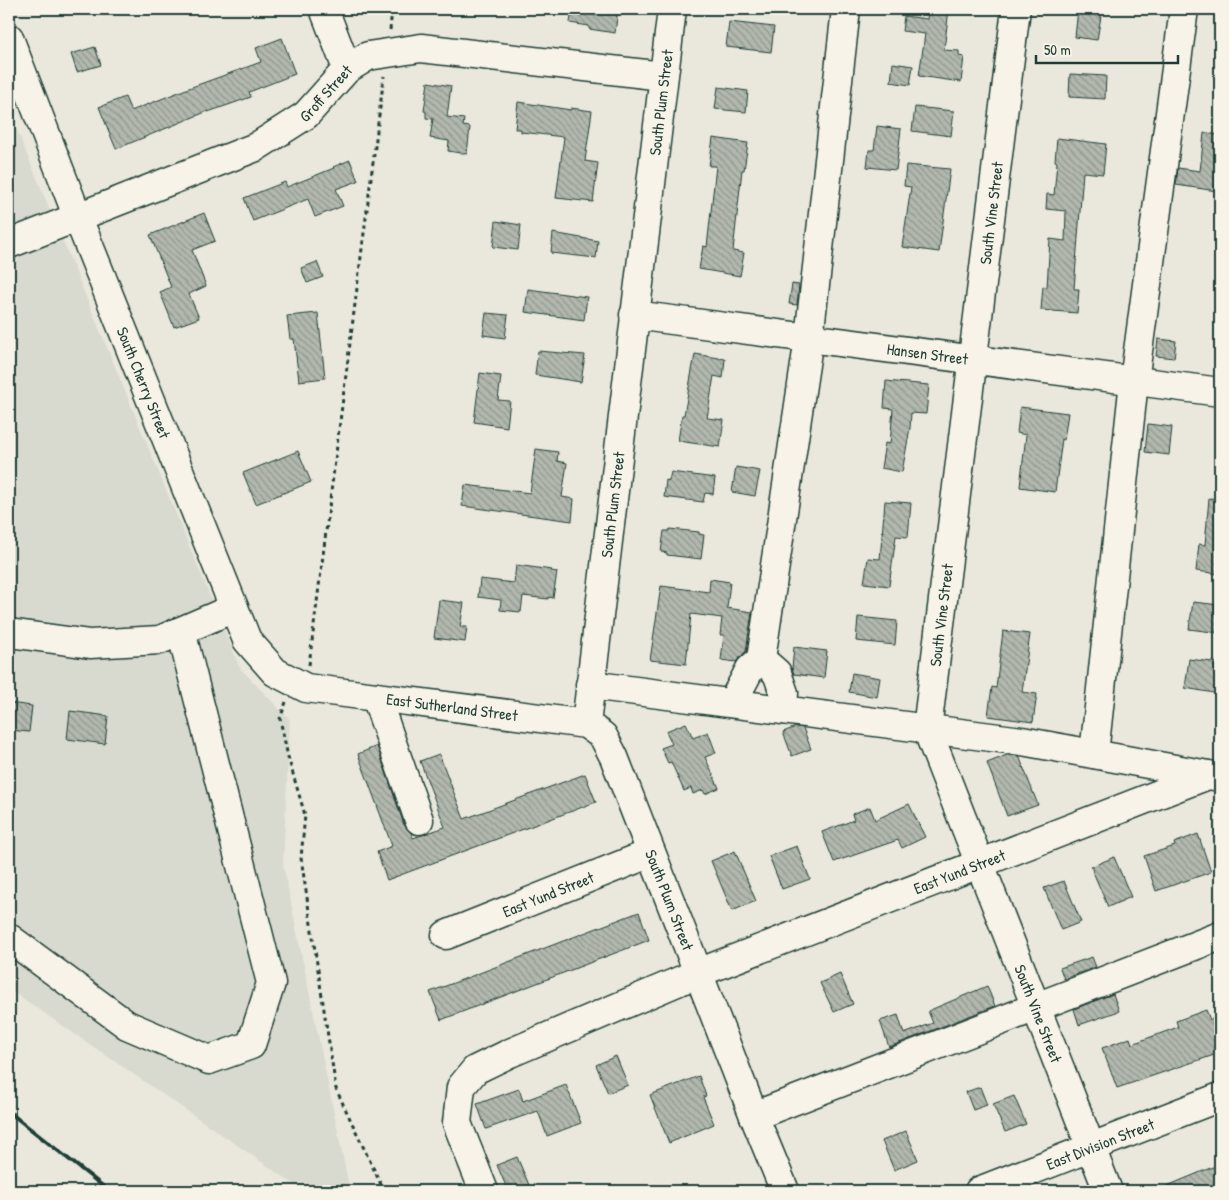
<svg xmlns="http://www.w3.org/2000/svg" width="1229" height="1200" viewBox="0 0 1229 1200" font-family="'Patrick Hand',sans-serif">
<defs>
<pattern id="building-back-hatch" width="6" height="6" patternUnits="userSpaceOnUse" patternTransform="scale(1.25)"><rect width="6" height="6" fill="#b2b8ae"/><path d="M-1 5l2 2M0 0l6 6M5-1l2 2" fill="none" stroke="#90978e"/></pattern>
</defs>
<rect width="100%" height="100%" fill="#eae8dd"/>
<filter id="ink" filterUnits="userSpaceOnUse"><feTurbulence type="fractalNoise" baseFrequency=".02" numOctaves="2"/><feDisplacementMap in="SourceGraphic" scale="10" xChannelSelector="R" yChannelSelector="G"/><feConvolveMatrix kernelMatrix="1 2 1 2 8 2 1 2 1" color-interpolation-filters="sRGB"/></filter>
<g filter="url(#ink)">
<path fill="#d9dacf" d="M9,111L240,668L290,720L283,864L350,1191H304L9,989Z"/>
<path fill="url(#building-back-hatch)" stroke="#1f3d34" d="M572,9H618L615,33L589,29V26L570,23Z
M928,9H949L944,50L959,51V56L964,57L961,82L919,76L925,34L902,31L904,16L927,19Z
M1078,9L1102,10L1097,40L1075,37Z
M729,22L774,27L771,52L726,47Z
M282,38L295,74L249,92L251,97L208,112V111L116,149L99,107L125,97L131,111L189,88L261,62L256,48Z
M95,47L101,65L77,72L71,54Z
M893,63L913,66L910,85L891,82Z
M1070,74L1106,76L1105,99L1069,97Z
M428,82L451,86L447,117L464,119L463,126L470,127L467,154L448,151L449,141L430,138L433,119L426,118V112L424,111Z
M718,87L748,91L746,112L715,109Z
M518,102L571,110V108L592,111L585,161L598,163L593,202L556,198L564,137L521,132V129H515Z
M915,107L954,111L951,136L912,131Z
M877,126L901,129L896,170L867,167L869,150H874Z
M1204,133L1220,135V160L1217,191L1176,185L1178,168L1200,171Z
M713,138L748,143L744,170H742L733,251L744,253L740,276L699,269L703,246L707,247L716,166H709Z
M1057,138L1106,144L1103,174L1083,172L1074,289H1079L1077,313L1041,310L1043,286L1047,287L1050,239L1065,241L1066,211L1046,209L1047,194L1054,195L1057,162L1055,161Z
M350,160L358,181L336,189L343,206L315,217L308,199L253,221L244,198L285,182L287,187L334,168L333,167Z
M906,165L950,169L939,252L902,247L911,187L904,186Z
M204,213L215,241L192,250L206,286L189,294L199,318L174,327L160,292L171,287L150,235Z
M496,221L521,225L518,250L493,247Z
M553,233L598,241L596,258L551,253Z
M317,262L323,277L307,283L301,268Z
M792,284L799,285L797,305L789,304Z
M528,289L587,297L584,320L525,312Z
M318,313L325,378L299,381L294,339H290L287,316Z
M486,313L508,315L505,338L483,335Z
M1158,339L1176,341L1174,358L1156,356Z
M538,351L585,355L581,382L535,375Z
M695,354L725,359L723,378L714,376L707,418L724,420L720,447L678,441L682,415H684Z
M480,373L501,376L498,400L510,401L507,427L474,422Z
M886,381L929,385L926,414L911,413L910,428L902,472L881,468L885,443L890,444L893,409L884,408Z
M1020,407L1068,413L1064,440L1062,439L1055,492L1020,487L1026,435L1017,433Z
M1148,424L1172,427L1169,455L1145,452Z
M536,449L558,452L557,461L567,463L562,497L574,499L572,521L462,506L465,485L530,493Z
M298,451L311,482L256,504L243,473Z
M736,467L760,471L755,496L732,492Z
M671,472L715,478L713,494L705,493L703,502L664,497L666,480L669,481Z
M1209,498L1220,499V574L1196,571L1199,544L1205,545Z
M885,501L911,503L908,537L896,536L889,586L864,583L868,558L880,559Z
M670,529L699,532V534L704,535L701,559L667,555V553L661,552L664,531H669Z
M516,565L552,570L551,571L557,572L553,598L548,597V599L523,596L521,612L500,610L501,600L478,597L480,579L514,583Z
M710,579L730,582L727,608L752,612L746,651L736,662L721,660L724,635H720L722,618L691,614L686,664L650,660L661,586L709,592Z
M439,600L464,603L460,627H467L465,642L434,638Z
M1193,602L1220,605V633L1189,629Z
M858,617L897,621L895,645L856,641Z
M1003,631L1030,634L1022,692L1037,694L1033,722L988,716L992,687L996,688Z
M794,647L827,651L824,678L794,674L792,668Z
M1189,659L1220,663V694L1185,688Z
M852,673L880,678L877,697L849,692Z
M9,703L32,706L29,732L9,730Z
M70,711L108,716L105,744L67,739Z
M686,723L693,738L708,732L716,753L705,757L719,788L705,794L703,790L693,794L691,788L684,791L671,762L668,763L661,748L672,744L666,731Z
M796,727L803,728L811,749L792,756L783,732Z
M377,746L404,825L411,833L413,838L445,827L420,761L439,754L464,819L585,774L596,802L387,880L377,852L392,846L358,754Z
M1007,755L1019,756L1038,805L1007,816L987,763Z
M909,804L925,837L902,848L898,840L834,862L822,832L854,820L852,814L870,807L875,820Z
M1198,834L1211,872L1156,891L1144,856L1175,846L1174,843Z
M797,846L810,879L782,889L769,856Z
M735,851L756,901L732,911L711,861Z
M1114,857L1131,897L1108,907L1091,867Z
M1064,881L1081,922L1061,930L1044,888Z
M639,912L649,940L441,1020L430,992Z
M1092,957L1096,967L1064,979L1060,968Z
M840,974L853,1004L834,1012L820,983Z
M987,986L995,1006L889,1047L880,1021L898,1015L904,1034L933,1023L928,1011Z
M1113,994L1119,1011L1079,1025L1074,1009Z
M1206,1010L1210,1020L1220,1016V1053L1117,1088L1102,1048L1130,1038L1132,1044L1178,1027L1176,1021Z
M616,1056L628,1085L608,1093L596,1065Z
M699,1076L706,1096L703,1097L714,1124L669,1143L650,1095Z
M566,1085L581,1123L547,1136L538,1111L486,1129L477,1104L519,1089L523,1101Z
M980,1087L987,1105L973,1110L966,1092Z
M1014,1096L1026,1124L1005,1132L993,1104Z
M906,1131L918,1160L894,1170L882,1141Z
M517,1157L529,1185L513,1191H508L497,1165Z
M1220,1164V1191H1155Z"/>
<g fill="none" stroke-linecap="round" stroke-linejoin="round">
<defs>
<g id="minor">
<path d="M324,9L347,69"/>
<path id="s1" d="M1016,9L927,729L1108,1191"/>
<path id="s2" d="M9,38L78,218L247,640L275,672L306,688L586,724L603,736L614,757L754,1116L785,1191"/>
<path id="s3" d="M9,244L256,147L306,115L347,69L368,56L421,48L663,76"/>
<path id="s4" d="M634,315L1220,392"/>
<path d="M9,633L90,644L160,640L234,608"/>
<path d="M761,659L777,673L784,693L783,710"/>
<path d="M590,685L1022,741L1208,775"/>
<path d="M376,697L419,820"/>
<path d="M732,703L750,669L761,659L809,338L846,9"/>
<path id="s5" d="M586,724L672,9"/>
<path d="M1094,754L1134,381L1184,9"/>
<path id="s6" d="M446,935L651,853"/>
<path d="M9,938L127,1025L209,1060L251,1045L271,983L181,631"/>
<path d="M754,1116L1220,936"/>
<path id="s7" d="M484,1191L457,1123L461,1087L475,1070L510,1053L698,973L1208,775L1220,777"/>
<path id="s8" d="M979,1191L1220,1097"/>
</g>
</defs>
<use href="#minor" stroke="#1f3d34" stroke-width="31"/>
<path stroke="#1f3d34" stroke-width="3" stroke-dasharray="4 4" stroke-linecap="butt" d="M390,30L392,9
M309,665L384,76
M286,702L280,719L288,757L305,815L301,858L336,1089L384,1191"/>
<use href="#minor" stroke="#f7f3e8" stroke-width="28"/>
<path stroke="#1f3d34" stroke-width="4" d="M9,1112L109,1191"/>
</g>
</g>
<g text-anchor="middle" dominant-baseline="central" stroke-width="5" stroke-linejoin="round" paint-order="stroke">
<g font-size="16" fill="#1f3d34" stroke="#f7f3e8">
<text stroke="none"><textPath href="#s3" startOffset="354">Groff Street</textPath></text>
<text stroke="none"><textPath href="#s5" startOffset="626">South Plum Street</textPath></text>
<text transform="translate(991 213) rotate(-83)">South Vine Street</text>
<text stroke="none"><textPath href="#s4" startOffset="296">Hansen Street</textPath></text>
<text stroke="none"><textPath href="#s2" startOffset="370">South Cherry Street</textPath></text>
<text stroke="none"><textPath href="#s5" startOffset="221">South Plum Street</textPath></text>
<text transform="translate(941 615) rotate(-83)">South Vine Street</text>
<text stroke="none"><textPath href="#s2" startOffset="872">East Sutherland Street</textPath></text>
<text stroke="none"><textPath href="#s7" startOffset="655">East Yund Street</textPath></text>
<text stroke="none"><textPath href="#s6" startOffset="110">East Yund Street</textPath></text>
<text stroke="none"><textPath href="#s2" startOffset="1205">South Plum Street</textPath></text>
<text stroke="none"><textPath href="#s1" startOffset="1031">South Vine Street</textPath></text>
<text stroke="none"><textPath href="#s8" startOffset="130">East Division Street</textPath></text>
</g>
</g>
<rect width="1229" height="1200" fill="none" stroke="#f7f3e8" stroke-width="30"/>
<rect x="15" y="15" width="1199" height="1170" fill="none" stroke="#1f3d34" stroke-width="2" filter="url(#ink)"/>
<path d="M1036 55v8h142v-8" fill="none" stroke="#1f3d34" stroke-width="2.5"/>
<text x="1044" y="55" font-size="15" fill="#1f3d34" stroke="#f7f3e8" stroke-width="4" paint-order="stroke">50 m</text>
</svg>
